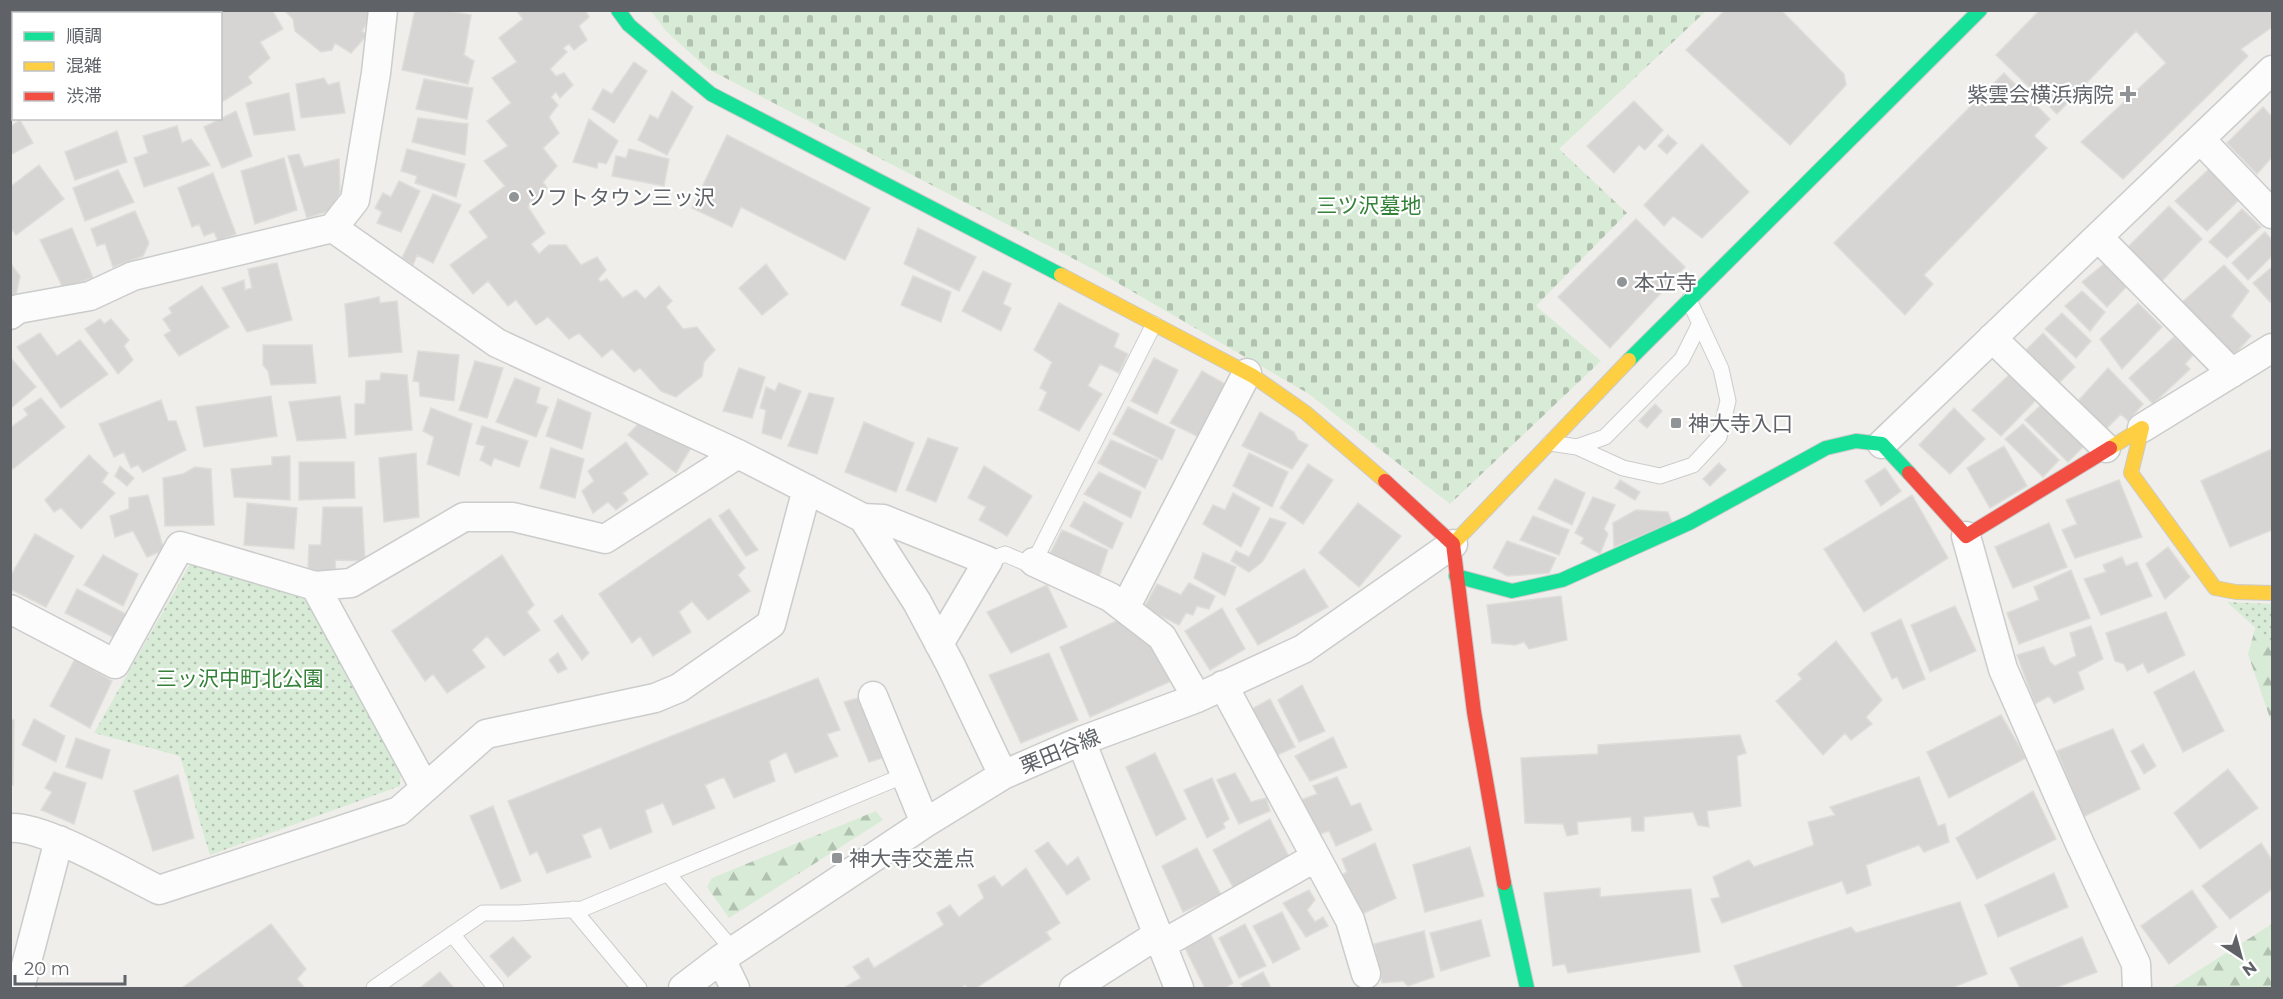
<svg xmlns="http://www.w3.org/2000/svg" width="2283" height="999" viewBox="0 0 2283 999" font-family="Montserrat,'Noto Sans JP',sans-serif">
<defs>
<pattern id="forest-firs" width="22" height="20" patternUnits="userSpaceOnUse" patternTransform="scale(1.5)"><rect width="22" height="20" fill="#d8ebd6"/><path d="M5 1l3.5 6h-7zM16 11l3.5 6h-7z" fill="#b2c2b1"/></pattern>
<pattern id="cemetery-stones" width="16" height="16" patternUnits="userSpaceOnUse" patternTransform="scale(1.5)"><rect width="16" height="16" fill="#d8ebd6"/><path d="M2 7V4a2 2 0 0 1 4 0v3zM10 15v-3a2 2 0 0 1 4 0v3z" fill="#b2c2b1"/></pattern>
<pattern id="park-dots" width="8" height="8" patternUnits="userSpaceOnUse" patternTransform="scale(1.5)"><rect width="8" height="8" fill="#d8ebd6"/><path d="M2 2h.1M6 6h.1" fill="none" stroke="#b2c2b1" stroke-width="1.8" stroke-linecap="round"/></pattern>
</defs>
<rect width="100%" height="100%" fill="#efeeea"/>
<path fill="url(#forest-firs)" d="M2261,608H2272V724L2248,654Z
M876,811L883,820L729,918L707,887L712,878Z
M2272,924V988H2171Z"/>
<path fill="url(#cemetery-stones)" d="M651,11H1706L1559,149L1627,213L1536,306L1601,361L1450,504L1309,394L1097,271L708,69L666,31Z"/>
<path fill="url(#park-dots)" d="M193,559L309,596L401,769L400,786L210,855L180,756L94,733Z
M2227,602L2272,604V643Z"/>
<path fill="#d6d5d3" stroke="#deddd9" stroke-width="1.5" d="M10,10H53L55,14H14V27L10,21Z
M169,10H272L283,29L260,42L270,58L248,77L252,83L222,102L220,14H171Z
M284,10H369L373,13L362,31L367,35L351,53L335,43L332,50L321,52L295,31L293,19Z
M415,10H445L471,15L464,55L474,61L468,84L402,70Z
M516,10H585L589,17L579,26L587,40L574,50L569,44L563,48L567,52L550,69L556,76L564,73L573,85L560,98L556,92L551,97L558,105L549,117L559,133L543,148L557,166L543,182L547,188L528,207L545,233L531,244L539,254L549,245H566L581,265L597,257L606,270L598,279L601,282L607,279L623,298L636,290L645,299L659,286L672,301L666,307L683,329L697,327L715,350L704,362L702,376L676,397L661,391L640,368L634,372L612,349L602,357L579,333L569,339L548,317L536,325L516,300L508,306L488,281L473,294L450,265L488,237L469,212L505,186L484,161L508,146L487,121L511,103L492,78L517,62L499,38L523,19Z
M1725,10H1781L1844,74L1846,85L1790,145L1686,50Z
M2040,10H2272V27L2241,49L2248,56L2123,179L2081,142L2166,63L2136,31L2057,114L1996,55Z
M634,62L647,71L614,123L592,109L603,89L612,94Z
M2004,73L2050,119L2034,136L2047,148L1924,275L1933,284L1905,315L1834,243Z
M324,78L328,85L339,82L345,113L301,118L296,84Z
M424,79L473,88L467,119L416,109Z
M10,91L14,96V113L10,115Z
M672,91L693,107L667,155L638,140L650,115L658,119Z
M289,93L295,130L254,135L246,103Z
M1634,101L1663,130L1645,150L1639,145L1614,173L1587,146Z
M2263,107L2272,117V157L2257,174L2227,143Z
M236,111L252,156L222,168L204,127Z
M418,118L468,124L465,155L412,142Z
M589,119L618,141L606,164L598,162L597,168L573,162Z
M20,120L33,143L10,155V127Z
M177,126L182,143L191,139L210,165L144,187L134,158L148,153L143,136Z
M117,131L127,162L75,180L65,152Z
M727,135L870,208L845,260L741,207L732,227L692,208Z
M1668,135L1677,143L1667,154L1658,146Z
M1702,144L1749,192L1702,238L1673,216L1664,226L1644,205Z
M407,149L465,164L456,197L415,183L417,176L401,171Z
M629,149L669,159L664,186L612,176L616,156L626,158Z
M299,154L304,167L339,159L340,192L332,210L307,218L288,156Z
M284,158L297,210L255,224L241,171Z
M39,165L64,199L16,235L10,227V187Z
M2209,169L2241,198L2207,231L2175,201Z
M118,170L134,202L85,221L73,188Z
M213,173L236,234L218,241L214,232L204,236L199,224L192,227L178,188Z
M399,181L420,191L401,232L377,223L382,212L375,208L383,193L391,197Z
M433,194L461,205L433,263L417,255L413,265L402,258Z
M2169,206L2202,239L2161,282L2128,247Z
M2242,209L2261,227L2227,258L2209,242Z
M135,211L149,243L143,256L113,267L105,243L97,246L91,229Z
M1636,219L1685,267L1610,348L1558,297Z
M72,228L93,278L63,288L40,240Z
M918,228L976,257L959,291L904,264Z
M2265,232L2272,240V256L2248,280L2232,263Z
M10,263L20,276L15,300L10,303Z
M277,263L292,320L247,332L222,288L244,280L245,290L252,288L248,269Z
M766,264L788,294L762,315L739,288Z
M2104,264L2128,285L2107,307L2082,282Z
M2224,265L2249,291L2231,316L2251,336L2234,355L2180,304Z
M2272,267V299L2270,302L2253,283Z
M983,271L1011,284L1003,304L1011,308L1001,331L962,311Z
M913,276L951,292L941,322L901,305Z
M202,286L229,327L179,356L164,335L171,331L163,319L172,313L169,308Z
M2082,291L2105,312L2090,331L2065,306Z
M379,297L380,303L397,301L402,352L349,357L345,304Z
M1059,303L1119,334L1114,347L1128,354L1119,373L1100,364L1088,386L1102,394L1079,431L1039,410L1047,392L1040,388L1052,362L1034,350Z
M2138,303L2162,327L2122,369L2100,339Z
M2062,313L2091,341L2076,358L2045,329Z
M100,319L104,324L111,319L129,340L124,346L133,360L118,374L85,329Z
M40,333L57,356L80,340L108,374L61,408L17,347Z
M2043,333L2075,367L2059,383L2024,352Z
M2174,337L2194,354L2185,364L2190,369L2153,404L2129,378Z
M263,345H312L316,383L271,385L268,371L263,365Z
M418,351L459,355L454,401L420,396L419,382L413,381Z
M10,357L36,387L10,409Z
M1154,358L1178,370L1157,414L1131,401Z
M475,361L503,368L487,418L459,410Z
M739,368L765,377L752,418L723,411Z
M2108,368L2143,404L2128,421L2121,414L2106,429L2078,401Z
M1202,371L1225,384L1199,437L1170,423Z
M381,373L407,375L412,430L355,435V404H365L366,381L380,380Z
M2011,373L2036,400L2001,436L1972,410Z
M515,378L540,388L536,403L548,407L536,437L496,422Z
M779,383L801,391L781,439L762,433L766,410L760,408L766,387L775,391Z
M809,393L834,398L817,454L788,446Z
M271,396L277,436L204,447L196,407Z
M340,396L346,438L297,441L289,402Z
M41,398L65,427L13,469L10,465V428L28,415L24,409Z
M558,399L591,413L582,449L546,436Z
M161,400L168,421H176L186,450L143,472L138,465L131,468L124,452L114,457L99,424Z
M1655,404L1662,411L1647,428L1639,421Z
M2041,405L2084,446L2068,462L2025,420Z
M1128,407L1175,430L1162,460L1113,434Z
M431,408L472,424L459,476L427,464L434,437L423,431Z
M1954,408L1985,439L1950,474L1919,445Z
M1260,412L1294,432L1298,440L1308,445L1292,469L1242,446Z
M864,422L914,443L896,492L845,472Z
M638,424L692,446L676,473L628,435Z
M2023,424L2059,460L2043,477L2005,439Z
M482,426L528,441L519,467L494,458L491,466L480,460L485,446L476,444Z
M928,438L958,448L936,502L906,490Z
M1111,440L1158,460L1145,488L1098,463Z
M626,442L648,474L623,493L628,500L616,510L608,502L593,513L582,491L594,481L588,471Z
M2004,446L2027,486L1990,508L1967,468Z
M551,448L584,459L575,498L540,488Z
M2272,449V530L2230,547L2201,481Z
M416,453L419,517L384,522L379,458Z
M1249,453L1288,472L1272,507L1233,486Z
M89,455L108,473L102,482L115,493L81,529L61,508L54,512L45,500Z
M290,456V500L234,497L231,469L272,465V457Z
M299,462H354L355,498L299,500Z
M1719,463L1726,470L1710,486L1703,479Z
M1308,464L1333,480L1303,524L1280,508Z
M120,466L134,478L127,486L115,476Z
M984,466L1032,496L1007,536L979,520L986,507L968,498Z
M195,467L211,469L214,525L165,526L163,478L183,474Z
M1885,468L1901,491L1881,506L1865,481Z
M1099,472L1141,492L1131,518L1084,494Z
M1555,479L1585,493L1572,525L1538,509Z
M1620,480L1640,492L1635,500L1615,488Z
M2119,480L2142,537L2075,558L2062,530L2077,524L2066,500Z
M1233,493L1260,508L1241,547L1203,524L1213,505L1225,510Z
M148,495L164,550L147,557L133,531L115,537L110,516L129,509V498Z
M1912,495L1948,558L1864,612L1824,549Z
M1593,497L1615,505L1604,529L1608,534L1600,554L1581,543L1584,538L1575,533Z
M1084,502L1123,523L1112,549L1070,526Z
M247,503L297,508L294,549L244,545Z
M1358,503L1401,536L1359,587L1319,553Z
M323,507H362L365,561L335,560L336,575L321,574L308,568L309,545H321Z
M729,509L758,550L746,556L719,516Z
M1636,510L1668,512L1672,523L1614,547L1613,523Z
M1533,516L1569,530L1559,555L1520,540Z
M710,518L745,568L738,575L750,591L708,620L692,601L679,612L691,632L653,656L640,636L632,643L599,594Z
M1270,518L1286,523L1262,562L1249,572L1231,561L1236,551L1249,557Z
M2049,523L2067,567L2013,588L1995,547Z
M1062,530L1108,550L1098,580L1049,556Z
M35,534L74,556L46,607L10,589V577Z
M1507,541L1556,558L1549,573L1507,576L1493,568Z
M2168,547L2190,577L2165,599L2146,564Z
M1203,553L1236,567L1225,596L1194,578Z
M103,555L138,574L123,606L84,585Z
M502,555L534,605L527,612L540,630L504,656L487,636L472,650L485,667L447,693L433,674L425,681L392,631Z
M2122,557L2126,566L2137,562L2152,596L2101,615L2084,579L2106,572L2103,565Z
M1304,569L1328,607L1258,645L1236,609Z
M2071,570L2090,618L2019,644L2007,613L2039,600L2034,587Z
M1189,583L1215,596L1209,609L1197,606L1193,615L1186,613L1179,625L1144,608L1157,584L1181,595Z
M1047,585L1067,627L1011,653L987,612Z
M77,589L126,614L115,638L65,613Z
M1561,596L1567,640L1529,649L1524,642L1515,645L1492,643L1487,605Z
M1955,606L1976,651L1930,672L1911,625Z
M1222,608L1245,649L1210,670L1185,631Z
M2166,612L2185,655L2148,673L2143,663L2127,671L2124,664L2115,661L2106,633Z
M562,615L589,653L582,660L554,621Z
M1127,616L1178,678L1090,717L1060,647Z
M1901,619L1925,679L1903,689L1897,677L1892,679L1871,633Z
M2091,626L2103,659L2078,672L2084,689L2054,703L2049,696L2035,704L2017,655L2044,647L2050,662L2055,666L2076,656L2070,633Z
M1836,641L1882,700L1866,717L1872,724L1851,740L1845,733L1823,755L1776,701L1802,679L1798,674Z
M558,653L567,669L558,673L549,660Z
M1049,653L1078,720L1021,743L989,675Z
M75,659L112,681L90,728L50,706Z
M2194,671L2224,731L2183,752L2154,692Z
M818,678L840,730L827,734L838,756L795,773L786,752L769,761L775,781L734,798L724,777L705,785L715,808L673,825L663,803L645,810L652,832L610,849L601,827L582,835L591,857L547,873L537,851L530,855L508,801Z
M1302,685L1325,731L1299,742L1278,700Z
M862,697L882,758L869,762L844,702Z
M1270,699L1295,747L1273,757L1250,710Z
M2001,715L2026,758L1949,798L1927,752Z
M34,719L65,736L56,762L22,745Z
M10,720H14L13,785H10Z
M2113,729L2140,789L2083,817L2057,751Z
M1740,735L1746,753L1737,756L1741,806L1707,811L1709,827L1698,825L1693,812L1644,817V831H1632L1631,817L1577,822L1578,834L1567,836L1563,824L1525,823L1521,758L1598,754V745Z
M1333,737L1347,767L1310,781L1295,756Z
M76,738L110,750L102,779L66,767Z
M2143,744L2156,766L2144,774L2131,751Z
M1155,753L1186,819L1156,836L1126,767Z
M2228,769L2258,808L2200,849L2174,813Z
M54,772L86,783L74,824L41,810L52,792L45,788Z
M1235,773L1251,802L1266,798L1270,811L1239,824L1217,780Z
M178,775L194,838L153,851L134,791Z
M1337,777L1351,806L1360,803L1372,830L1336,846L1329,831L1317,835L1301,800L1317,794L1313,786Z
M1919,777L1938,826L1945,824L1949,842L1924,852L1919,845L1866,865L1871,885L1847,894L1842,881L1722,923L1711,899L1720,897L1713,877L1749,860L1754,867L1814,845L1808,822L1835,815L1830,807Z
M1212,778L1229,819L1223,823L1225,828L1207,838L1184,790Z
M2033,791L2056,839L1977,879L1956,838Z
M493,806L521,881L501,889L470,816Z
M1270,819L1291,861L1235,891L1213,850Z
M1048,842L1067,866L1078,857L1090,879L1067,895L1035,851Z
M1375,843L1396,898L1358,916L1339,877L1347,872L1342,859Z
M2261,843L2272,860V889L2230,919L2202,886Z
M1470,847L1484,896L1425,912L1413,865Z
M1197,848L1221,895L1183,912L1162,866Z
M1026,868L1060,923L1046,932L1051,939L976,988H968L965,985L961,988H844L861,978L853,967L868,958L874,968L944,925L937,913L950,905L959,917L984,898L978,885L994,876L1002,887Z
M2054,873L2068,907L1998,937L1985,905Z
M1600,888V897L1691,889L1700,952L1568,973L1565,964L1553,966L1544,893Z
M1309,890L1315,900L1307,910L1315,922L1323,917L1328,926L1306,937L1283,903Z
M2192,890L2217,927L2169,964L2141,926Z
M1960,902L1987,974L1951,988H1743L1734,966L1851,927L1856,933Z
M1282,912L1300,949L1273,963L1253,926Z
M1481,920L1490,956L1441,971L1430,933Z
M271,924L306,969L297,979L305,988H182Z
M1245,924L1266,966L1239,978L1219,938Z
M1209,931L1233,983L1225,988H1205L1183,944Z
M1424,931L1434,977L1408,986L1403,981L1382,983L1374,944Z
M513,937L531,957L508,977L490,956Z
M2082,937L2097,972L2055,988H2020L2010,968Z
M440,972L454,988H420Z
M1263,972L1271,988H1244L1241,984Z"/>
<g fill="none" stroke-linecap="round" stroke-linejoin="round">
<defs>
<path id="lane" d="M1550,443L1577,447L1623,468L1660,476L1693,465L1719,437L1728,401L1721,369L1689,300
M1577,447L1605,437L1682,359L1700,323
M988,561L1005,554L1026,563L1034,562L1154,324
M668,874L733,950
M573,909L639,988
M452,934L496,988
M374,988L483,913H518L582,909L905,775"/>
<path id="street" d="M2200,139L2272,214
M333,228L497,343L738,454L863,518L917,602L951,666L1003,775
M2098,237L2232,373
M10,315L18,309L90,296L133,276L333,228L355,200L376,73L383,10
M1992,338L2106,448
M2142,428L2272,348
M1882,444L2272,70
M863,518L883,519L988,561L939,644
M1966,536L2003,669L2080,844L2136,964L2137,988
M1034,562L1110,597L1162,637L1197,698
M315,586L425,788
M1125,608L1247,373
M10,609L115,664L180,546L315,586L351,583L464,517H513L605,539L738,454
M1223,685L1350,920L1366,974
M873,696L925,823
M1081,741L1179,988
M10,828C43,825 126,874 159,890L399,811L486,734L655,698L679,688L771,624L807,489
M1161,945L1316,857
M721,959L735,988
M20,988L59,840
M683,988L721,959L925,823L1003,775L1081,741L1197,698L1303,649L1453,544
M1074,988L1157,935"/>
<path id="fast" d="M618,10L629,25L711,94L1061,275
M1629,360L1980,10
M1456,576L1512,591L1562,580L1689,523L1826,448L1856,441L1882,444L1909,473
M1504,883L1527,988"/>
<path id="slow" d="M1061,275L1253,376L1306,413L1385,481
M2110,448L2142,428L2131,473L2215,588L2236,592L2272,593
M1453,544L1629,360"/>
<path id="jam" d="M1909,473L1966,536L2110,448
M1385,481L1453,544L1474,712L1504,883"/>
</defs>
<use href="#lane" stroke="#cbcccc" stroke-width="17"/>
<use href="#street" stroke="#cbcccc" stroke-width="31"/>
<use href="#fast" stroke="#cacacb" stroke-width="16"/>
<use href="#slow" stroke="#cacacb" stroke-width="16"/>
<use href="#jam" stroke="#cacacb" stroke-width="16"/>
<use href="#lane" stroke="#fdfcfc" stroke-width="15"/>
<use href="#street" stroke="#fdfcfc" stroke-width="28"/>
<use href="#fast" stroke="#16e098" stroke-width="14"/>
<use href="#slow" stroke="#ffcf43" stroke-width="14"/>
<use href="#jam" stroke="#f24e42" stroke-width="14"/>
</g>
<g fill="#919496" stroke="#fff" stroke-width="2">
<path d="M2125 85h6v6h6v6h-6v6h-6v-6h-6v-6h6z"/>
<circle cx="514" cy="197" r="6"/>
<circle cx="1622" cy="282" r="6"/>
<rect x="1670" y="417" width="12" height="12" rx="3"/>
<rect x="831" y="852" width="12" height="12" rx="3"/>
</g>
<g text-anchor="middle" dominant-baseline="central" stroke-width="4.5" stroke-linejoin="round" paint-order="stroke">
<g font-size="21" fill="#5f6368" stroke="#fff" text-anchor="start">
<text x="2114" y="94" text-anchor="end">紫雲会横浜病院</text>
<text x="526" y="197">ソフトタウン三ッ沢</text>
<text x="1634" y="282">本立寺</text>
<text x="1688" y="423">神大寺入口</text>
<text x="849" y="858">神大寺交差点</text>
</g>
<g font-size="21" fill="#348238" stroke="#fff">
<text x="1369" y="205">三ツ沢墓地</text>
<text x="240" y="678">三ッ沢中町北公園</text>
</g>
<g font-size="21" fill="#5f6368" stroke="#fff">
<text transform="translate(1060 751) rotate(-22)">栗田谷線</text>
</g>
</g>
<rect width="2283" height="999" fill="none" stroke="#5f6368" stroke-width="24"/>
<rect x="12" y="12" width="210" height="108" fill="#ffffff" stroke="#bfc1c3" stroke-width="1.5"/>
<rect x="24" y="32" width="30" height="9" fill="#16e098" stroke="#bfc1c3" stroke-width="1.5"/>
<text x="66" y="42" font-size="18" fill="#5f6368">順調</text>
<rect x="24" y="62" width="30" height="9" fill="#ffcf43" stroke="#bfc1c3" stroke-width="1.5"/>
<text x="66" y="72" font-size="18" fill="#5f6368">混雑</text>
<rect x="24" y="92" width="30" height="9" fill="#f24e42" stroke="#bfc1c3" stroke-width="1.5"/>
<text x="66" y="102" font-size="18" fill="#5f6368">渋滞</text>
<g transform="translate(2241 957) rotate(144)" stroke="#ffffff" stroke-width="4.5" paint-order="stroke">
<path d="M0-4.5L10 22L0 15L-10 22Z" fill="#5f6368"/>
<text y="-9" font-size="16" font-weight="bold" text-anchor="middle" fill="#5f6368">N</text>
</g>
<path d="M15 975v9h110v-9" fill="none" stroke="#5f6368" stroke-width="3"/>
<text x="24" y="975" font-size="18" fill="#5f6368" stroke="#ffffff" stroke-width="4.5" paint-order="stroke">20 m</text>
</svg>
